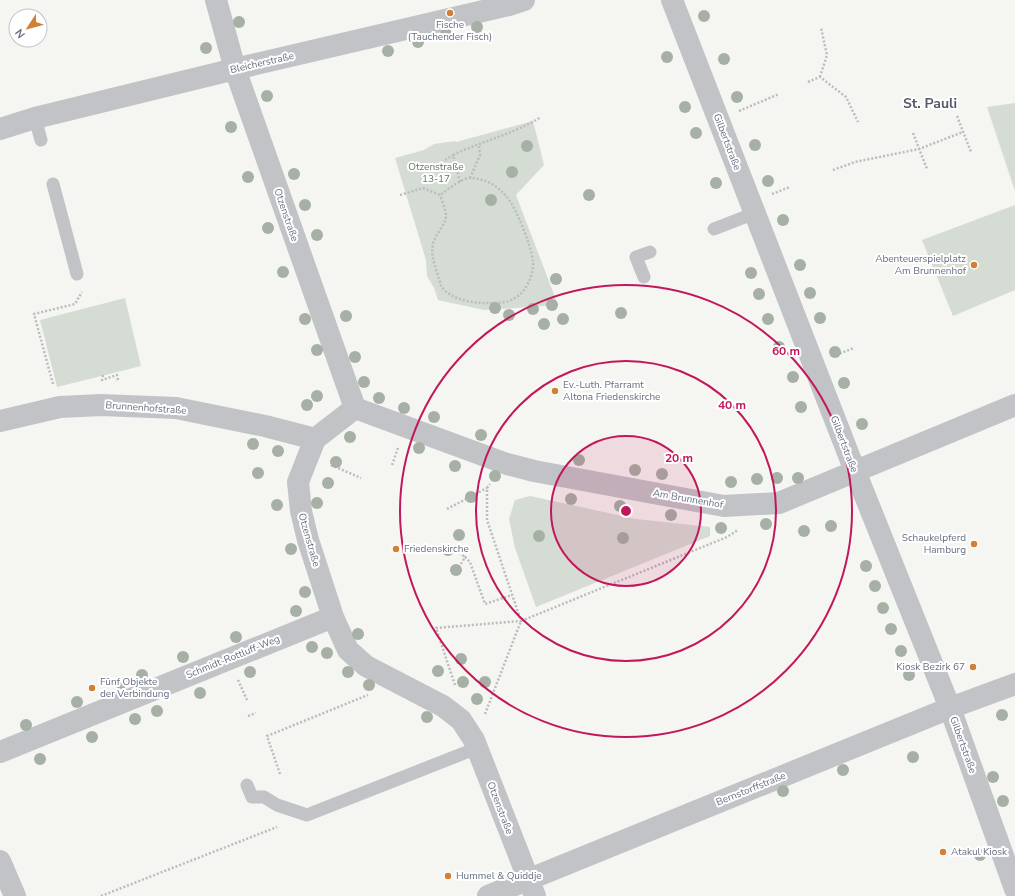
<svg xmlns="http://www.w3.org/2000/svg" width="1015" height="896" viewBox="0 0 1015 896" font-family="'Nunito Sans',sans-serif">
<rect width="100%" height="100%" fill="#f5f5f2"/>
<path fill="#d5dcd4" d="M1015,103V191L987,107Z
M533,121L544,165L516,195L558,305L484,310L438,300L434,288L427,276L426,260L395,158L424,150L434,144L455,141L456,142Z
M1015,205V290L953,316L922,240Z
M125,298L141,366L57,387L40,320Z
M530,496L636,519L710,527V536L536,607L515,548L509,519L515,500Z"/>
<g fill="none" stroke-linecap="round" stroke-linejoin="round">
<path stroke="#bbbcbf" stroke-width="2.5" stroke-dasharray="2 2" stroke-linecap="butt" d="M820,77L827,55L821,28
M808,82L820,77L846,97L858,122
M739,111L779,94
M957,116L971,152
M913,133L927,169
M445,160L453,155
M833,170L855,162L919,149L963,132
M470,178L480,155L479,144
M460,182L453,155C482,141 514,134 541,117
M772,194L790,187
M400,195L423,188L440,195C449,189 459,180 469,178C472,177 475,179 478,179C490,181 498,187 506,196C516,206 531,246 533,261C534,274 527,291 515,298C506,304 493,303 483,303C468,302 450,299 441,286C438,273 430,258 433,244C435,234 446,225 446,216C446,210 442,201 440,195
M836,355L854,348
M103,375L102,380L117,375L118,380L116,381
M53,384L34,314L75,304L82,292
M331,465L361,478
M392,465L398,448
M447,509L487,488
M456,550L465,557
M461,564L465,557L470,562L485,604L512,595
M238,680L247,700
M455,685L436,628L521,621L487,520V488L490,484
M485,714L521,621L727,537L738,530
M248,716L256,713
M280,774L267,736L368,695
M101,896L277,827"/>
<path stroke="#c1c3c7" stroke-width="13" d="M35,118L41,140
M53,184L77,274
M714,229L755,213
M644,277L636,257L650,252
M247,785L252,797H264L277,805L307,815L477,748"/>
<path stroke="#c1c3c7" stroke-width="22" d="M216,0L235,69L355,408L315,439L298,482L301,511L308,540L333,617L348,650L366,666L443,706L461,720L474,740L535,896
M672,0L855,471L950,708L1015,889
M0,129L35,118L235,69L509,5L524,0
M355,408L507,464L534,471L724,506L779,503L1015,405
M0,421L60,407L101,405L176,408L265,426L315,439
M0,752L333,617
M0,861L15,896
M488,896L950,708L1015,684"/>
</g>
<g fill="#a6b0a5">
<circle cx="704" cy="16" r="6"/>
<circle cx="239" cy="22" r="6"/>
<circle cx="477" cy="27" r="6"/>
<circle cx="446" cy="34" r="6"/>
<circle cx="418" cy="42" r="6"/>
<circle cx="206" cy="48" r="6"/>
<circle cx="388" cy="51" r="6"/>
<circle cx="667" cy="57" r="6"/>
<circle cx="724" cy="59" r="6"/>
<circle cx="267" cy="96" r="6"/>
<circle cx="737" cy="97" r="6"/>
<circle cx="685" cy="107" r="6"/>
<circle cx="231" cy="127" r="6"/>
<circle cx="696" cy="133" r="6"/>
<circle cx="755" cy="145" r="6"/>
<circle cx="527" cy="146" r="6"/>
<circle cx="512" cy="172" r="6"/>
<circle cx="294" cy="174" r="6"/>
<circle cx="248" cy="177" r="6"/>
<circle cx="768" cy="181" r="6"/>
<circle cx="716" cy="183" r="6"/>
<circle cx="589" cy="195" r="6"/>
<circle cx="491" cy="200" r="6"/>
<circle cx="305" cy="205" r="6"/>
<circle cx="783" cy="220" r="6"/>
<circle cx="268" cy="228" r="6"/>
<circle cx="317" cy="235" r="6"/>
<circle cx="800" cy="265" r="6"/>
<circle cx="283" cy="272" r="6"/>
<circle cx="751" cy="273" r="6"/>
<circle cx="556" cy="279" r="6"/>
<circle cx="810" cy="293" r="6"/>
<circle cx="759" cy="294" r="6"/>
<circle cx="552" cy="305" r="6"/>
<circle cx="495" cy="308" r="6"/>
<circle cx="533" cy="309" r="6"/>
<circle cx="621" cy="313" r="6"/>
<circle cx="509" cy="315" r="6"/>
<circle cx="346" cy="316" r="6"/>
<circle cx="820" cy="318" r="6"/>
<circle cx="305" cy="319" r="6"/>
<circle cx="563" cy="319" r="6"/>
<circle cx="768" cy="319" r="6"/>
<circle cx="544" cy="324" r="6"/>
<circle cx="779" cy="347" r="6"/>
<circle cx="317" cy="350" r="6"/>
<circle cx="835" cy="352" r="6"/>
<circle cx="355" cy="357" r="6"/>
<circle cx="793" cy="377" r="6"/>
<circle cx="364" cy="382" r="6"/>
<circle cx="844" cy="383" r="6"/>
<circle cx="317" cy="396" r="6"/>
<circle cx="379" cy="398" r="6"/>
<circle cx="307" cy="405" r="6"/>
<circle cx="801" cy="407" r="6"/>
<circle cx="404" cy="408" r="6"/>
<circle cx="434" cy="417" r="6"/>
<circle cx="862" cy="424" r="6"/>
<circle cx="481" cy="435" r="6"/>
<circle cx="350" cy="437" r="6"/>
<circle cx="253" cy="444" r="6"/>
<circle cx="419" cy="448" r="6"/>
<circle cx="278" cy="451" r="6"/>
<circle cx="579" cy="460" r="6"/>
<circle cx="336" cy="462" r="6"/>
<circle cx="455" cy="466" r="6"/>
<circle cx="635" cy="470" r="6"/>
<circle cx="258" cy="473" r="6"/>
<circle cx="662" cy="474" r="6"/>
<circle cx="495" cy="476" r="6"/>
<circle cx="777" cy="478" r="6"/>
<circle cx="798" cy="478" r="6"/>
<circle cx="757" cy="479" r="6"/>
<circle cx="731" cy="482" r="6"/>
<circle cx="328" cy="483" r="6"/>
<circle cx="471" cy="497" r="6"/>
<circle cx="571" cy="499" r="6"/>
<circle cx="317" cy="503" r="6"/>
<circle cx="277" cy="505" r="6"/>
<circle cx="620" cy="506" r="6"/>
<circle cx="671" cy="515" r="6"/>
<circle cx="766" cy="524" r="6"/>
<circle cx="831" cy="526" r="6"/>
<circle cx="721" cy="528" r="6"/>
<circle cx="804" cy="531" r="6"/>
<circle cx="459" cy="535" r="6"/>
<circle cx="539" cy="536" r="6"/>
<circle cx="623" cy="538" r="6"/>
<circle cx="291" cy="549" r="6"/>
<circle cx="448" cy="550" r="6"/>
<circle cx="866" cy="566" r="6"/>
<circle cx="456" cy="570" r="6"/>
<circle cx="875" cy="586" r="6"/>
<circle cx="305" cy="592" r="6"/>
<circle cx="883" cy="608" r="6"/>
<circle cx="296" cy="611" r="6"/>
<circle cx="891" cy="629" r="6"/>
<circle cx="358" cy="634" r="6"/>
<circle cx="236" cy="637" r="6"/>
<circle cx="312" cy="647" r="6"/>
<circle cx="901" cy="651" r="6"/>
<circle cx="327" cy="653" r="6"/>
<circle cx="183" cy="657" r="6"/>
<circle cx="461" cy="659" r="6"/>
<circle cx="438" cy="671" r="6"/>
<circle cx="250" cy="672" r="6"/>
<circle cx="348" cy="672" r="6"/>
<circle cx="142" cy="675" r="6"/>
<circle cx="909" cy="675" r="6"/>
<circle cx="463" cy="682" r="6"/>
<circle cx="485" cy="682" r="6"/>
<circle cx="121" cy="683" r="6"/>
<circle cx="369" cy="685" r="6"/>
<circle cx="200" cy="693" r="6"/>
<circle cx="477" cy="699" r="6"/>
<circle cx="77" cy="702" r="6"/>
<circle cx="157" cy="711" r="6"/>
<circle cx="1002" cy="715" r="6"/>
<circle cx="427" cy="717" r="6"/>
<circle cx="135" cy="719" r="6"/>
<circle cx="26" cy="725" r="6"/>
<circle cx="92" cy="737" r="6"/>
<circle cx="913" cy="757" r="6"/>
<circle cx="40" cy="759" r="6"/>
<circle cx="843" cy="770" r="6"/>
<circle cx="993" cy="777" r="6"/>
<circle cx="783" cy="791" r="6"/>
<circle cx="1003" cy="801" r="6"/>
<circle cx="980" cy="855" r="6"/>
</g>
<circle cx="626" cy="511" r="75" fill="#c2185b" fill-opacity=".12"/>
<g fill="none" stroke="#c2185b" stroke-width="2">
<circle cx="626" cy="511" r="75"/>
<circle cx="626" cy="511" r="150"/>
<circle cx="626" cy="511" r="226"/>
</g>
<g fill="#d18136" stroke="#fff" stroke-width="1.5">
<circle cx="450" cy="13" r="4"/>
<circle cx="974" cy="265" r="4"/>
<circle cx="555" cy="391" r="4"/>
<circle cx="974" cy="544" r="4"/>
<circle cx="396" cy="549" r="4"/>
<circle cx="973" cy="667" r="4"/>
<circle cx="92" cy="688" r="4"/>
<circle cx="943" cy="852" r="4"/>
<circle cx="448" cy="876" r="4"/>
</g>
<g text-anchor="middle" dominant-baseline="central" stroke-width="4" stroke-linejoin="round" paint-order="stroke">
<g font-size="10" fill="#676f80" stroke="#fff" text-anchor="start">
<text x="450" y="25" text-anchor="middle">Fische<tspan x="450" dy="12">(Tauchender Fisch)</tspan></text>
<text x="966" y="259" text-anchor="end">Abenteuerspielplatz<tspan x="966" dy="12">Am Brunnenhof</tspan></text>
<text x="563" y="385">Ev.-Luth. Pfarramt<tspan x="563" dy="12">Altona Friedenskirche</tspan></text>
<text x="966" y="538" text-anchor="end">Schaukelpferd<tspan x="966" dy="12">Hamburg</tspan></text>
<text x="404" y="549">Friedenskirche</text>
<text x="965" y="667" text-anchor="end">Kiosk Bezirk 67</text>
<text x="100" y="682">Fünf Objekte<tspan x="100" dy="12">der Verbindung</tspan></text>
<text x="951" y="852">Atakul Kiosk</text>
<text x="456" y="876">Hummel &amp; Quiddje</text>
</g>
<g font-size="10" fill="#676f80" stroke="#fff">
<text transform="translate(262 63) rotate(-13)">Bleicherstraße</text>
<text transform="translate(727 142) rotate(69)">Gilbertstraße</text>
<text transform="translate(286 215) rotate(71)">Otzenstraße</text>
<text transform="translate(146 408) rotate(4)">Brunnenhofstraße</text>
<text transform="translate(844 444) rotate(69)">Gilbertstraße</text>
<text transform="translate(688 499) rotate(10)">Am Brunnenhof</text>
<text transform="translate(309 540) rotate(74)">Otzenstraße</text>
<text transform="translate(233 657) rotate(-22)">Schmidt-Rottluff-Weg</text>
<text transform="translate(963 745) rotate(70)">Gilbertstraße</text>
<text transform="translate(751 789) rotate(-22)">Bernstorffstraße</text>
<text transform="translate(500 808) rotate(69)">Otzenstraße</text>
</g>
<g font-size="10" fill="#657866" stroke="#fff">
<text x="436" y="167">Otzenstraße<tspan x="436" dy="12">13-17</tspan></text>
</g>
<g font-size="14" font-weight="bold" fill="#545a66" stroke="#fff">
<text x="930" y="103">St. Pauli</text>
</g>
</g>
<circle cx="626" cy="511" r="6" fill="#c2185b" stroke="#fff" stroke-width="2"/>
<g font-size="12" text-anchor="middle" font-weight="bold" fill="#c2185b" stroke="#fff" stroke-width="4" stroke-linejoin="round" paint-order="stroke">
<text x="786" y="355">60 m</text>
<text x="732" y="409">40 m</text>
<text x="679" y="462">20 m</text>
</g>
<g transform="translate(28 28) rotate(234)"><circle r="19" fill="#ffffff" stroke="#c2c5cc"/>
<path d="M0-3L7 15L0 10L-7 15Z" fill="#d18136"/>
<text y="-6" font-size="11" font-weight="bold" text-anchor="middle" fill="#676f80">N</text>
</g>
</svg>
